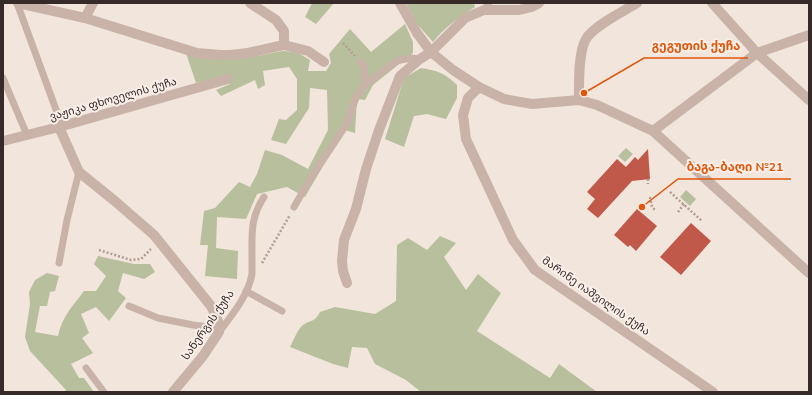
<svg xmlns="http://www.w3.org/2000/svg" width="812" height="395" viewBox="0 0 812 395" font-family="'Nunito Sans','Noto Sans Georgian',sans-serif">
<rect width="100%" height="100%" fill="#f1e5dc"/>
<path fill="#b8bf9d" d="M312,3H334L316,24L305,17Z
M406,3H474L475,7C459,17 445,27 433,42L417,24Z
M405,24L413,42V53L373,85L365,100L357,99L355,133L344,130L305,197L287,187L257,194L246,219L217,217L216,248L238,251L237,279L205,276L208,245H200L204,211L215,208L239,182L250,187L257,174L265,150L282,155L308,169L328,130L327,90L310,88L309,108L286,144L271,140L279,119L286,120L297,110V79L289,67L263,71L265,85L258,89L255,80L221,96L216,90L230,84L227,75L196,83L186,53L208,59L257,56L283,51L297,52L310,60L308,71H326L331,63L329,54L350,29L371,52Z
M421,68C438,71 445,73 457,85V98L446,119L427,114L414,116L404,147L385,139L404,78Z
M626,148L633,154L625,162L618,156Z
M686,190L696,199L690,206L680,197Z
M440,236L456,243L444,257L466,290L478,274L501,293L477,331L550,378L559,364L597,392H421L406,380L375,364L367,348L352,347L348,368L333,364L290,347C294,340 297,330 303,325C312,319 314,323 320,312L335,307L375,314L396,301L397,245L408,238L427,250Z
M98,256L134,264H150L155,272L144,279L123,273L118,291L126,298L109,321L96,307L81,314L89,333L82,338L93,353L71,364L79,378H84L94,392H65L66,390L30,351L25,337L30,304L29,292L35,280L47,273L59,276L55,291L50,292L47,306H40L35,332L58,336C62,316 73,306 84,291H96L106,276L94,264Z"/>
<path fill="#c1594a" d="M648,149L650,179L632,181L598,218L587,209L595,199L587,192L617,159L626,167L635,157L638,160Z
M637,209L657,226L636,251L630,245L628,247L614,235Z
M691,223L711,241L681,275L660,257Z"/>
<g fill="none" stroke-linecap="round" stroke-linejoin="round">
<path stroke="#b49d93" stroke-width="2.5" stroke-dasharray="2 2" stroke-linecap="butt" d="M343,43L355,56
M648,179V184
M670,192L702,221
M650,197L652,207L655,210
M678,212L684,204
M99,250L131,260L141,259L151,249
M262,263L290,215"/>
<path stroke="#c9b3a8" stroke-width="7" d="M17,3L62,126
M484,10L489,3
M360,62L364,65L365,85L396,61L411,58L420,59
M3,78L27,135
M294,207L309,181L346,125L357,95L365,85
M59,263L67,220L79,172
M246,291L282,311
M129,306L158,318L193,325L218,328
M219,332C232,315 248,296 252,274C252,269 252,264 252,259C252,234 250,218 264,197
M86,368L104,392"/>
<path stroke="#c9b3a8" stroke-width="10" d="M18,3L85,18L197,53L221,55H230L248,53L284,45L308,51L324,62
M250,3L276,20L284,31V45
M712,3L757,53L809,100
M85,18L93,3
M479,87L468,98L463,115L466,139L513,240L535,270L713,392
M579,100C579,84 578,52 586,39C593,26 624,11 637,3
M59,127L79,172L116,202L154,235L211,306L218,321L219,332L203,356L173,392
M653,131L757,53L809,35
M3,141L59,127L228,79
M347,283L343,271L342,261L344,240L356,209L366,169L379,130L400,76L420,59L431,52L465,18L484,10H519L532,7L539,3"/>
<path stroke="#c9b3a8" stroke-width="10" d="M400,3L417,33L431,52L453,70L479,87L504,99L532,104L579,100L597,105L653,131L809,273"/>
</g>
<g text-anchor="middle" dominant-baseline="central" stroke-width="4" stroke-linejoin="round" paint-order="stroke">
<g font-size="11" fill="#362b28" stroke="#f9efe8">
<text transform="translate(113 99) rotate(-16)">ვაჟიკა ფხოველის ქუჩა</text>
<text transform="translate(596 296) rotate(35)">მარინე იაშვილის ქუჩა</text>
<text transform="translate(208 325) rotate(-55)">სანერგის ქუჩა</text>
</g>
</g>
<path fill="none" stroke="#df570d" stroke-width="1.5" d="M584 93L644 58H748M642 207L678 179H791"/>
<g fill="#df570d" stroke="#f9efe8" stroke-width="1.5">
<circle cx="584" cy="93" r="4"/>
<circle cx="642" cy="207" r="4"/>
</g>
<g font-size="12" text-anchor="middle" font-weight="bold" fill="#df570d" stroke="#f9efe8" stroke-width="4" stroke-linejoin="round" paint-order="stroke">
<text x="696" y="50">გეგუთის ქუჩა</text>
<text x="735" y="171">ბაგა-ბაღი №21</text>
</g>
<rect width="812" height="395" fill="none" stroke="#362b28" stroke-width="8"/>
</svg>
